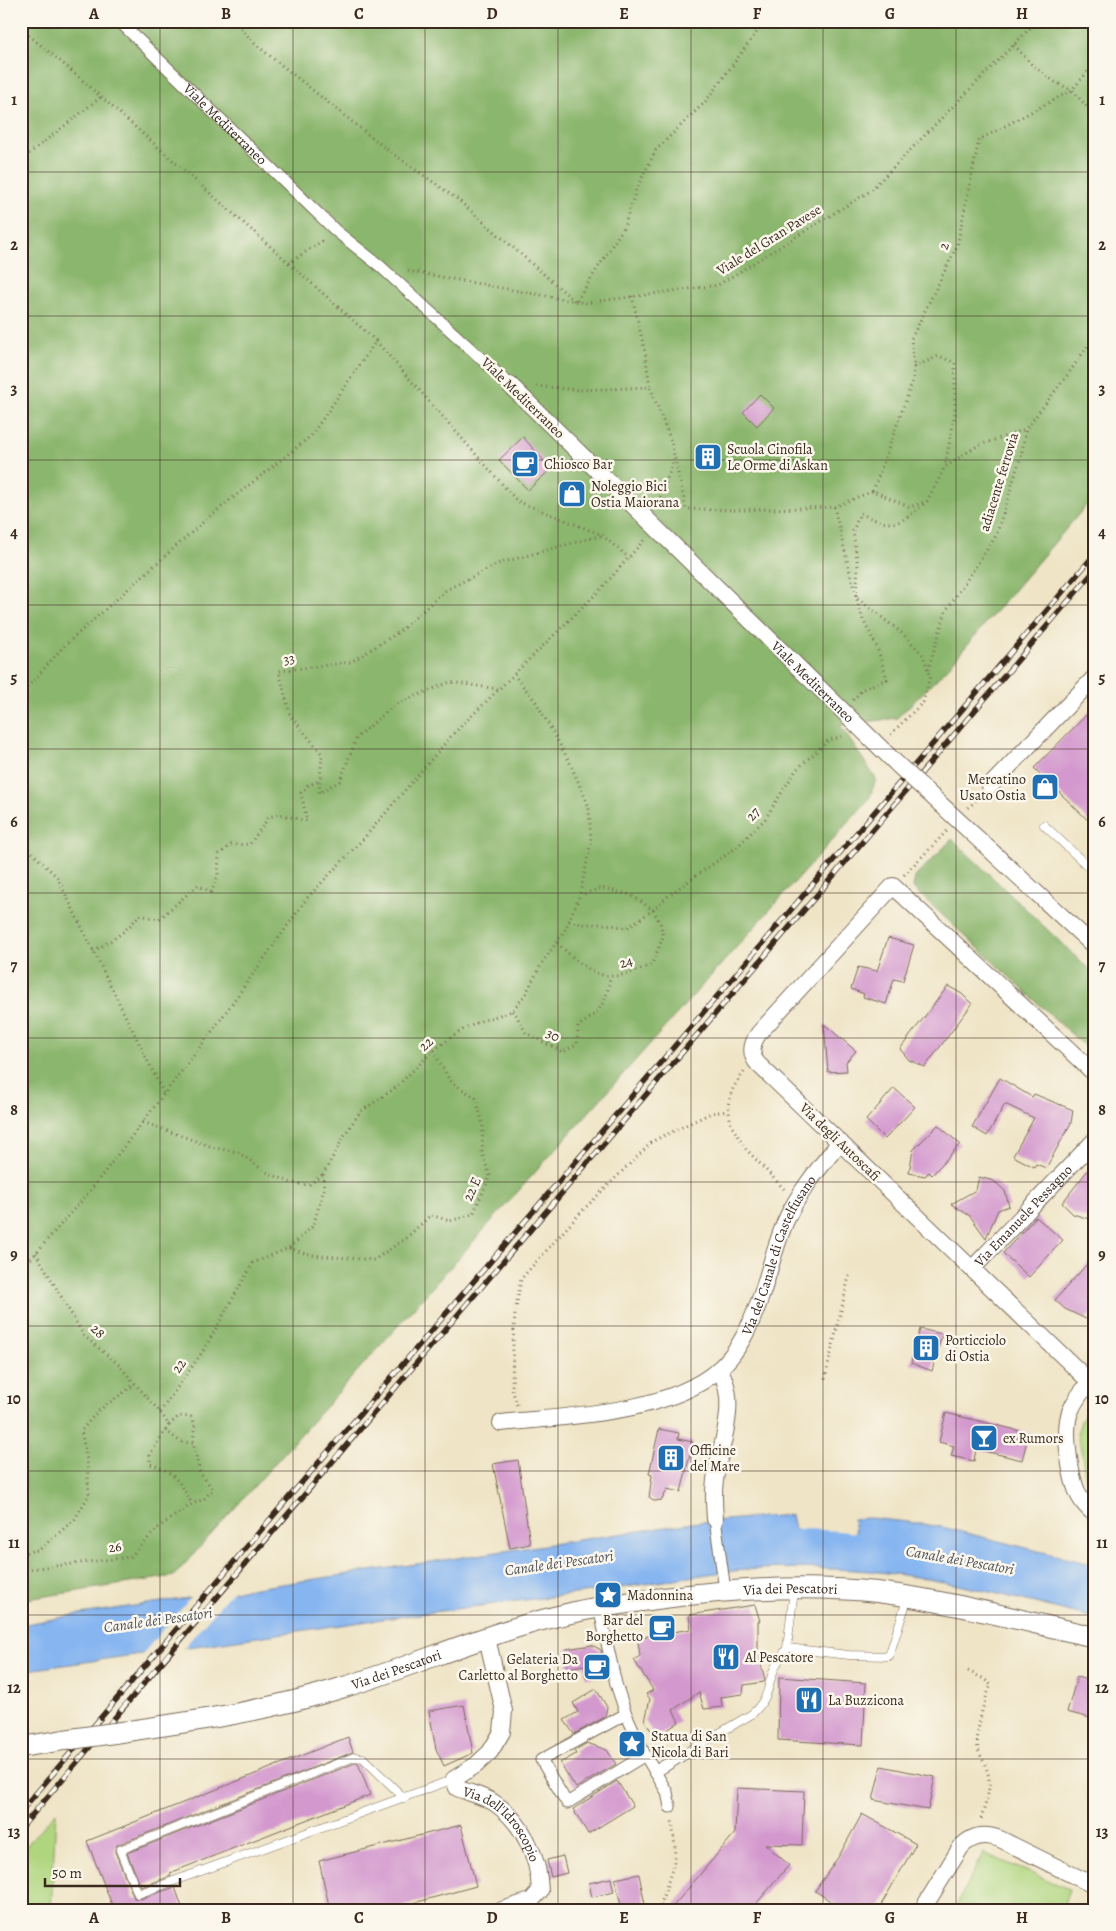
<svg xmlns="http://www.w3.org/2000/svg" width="1116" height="1931" viewBox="0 0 1116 1931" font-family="Alegreya,serif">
<rect width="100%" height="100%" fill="#fbf7ec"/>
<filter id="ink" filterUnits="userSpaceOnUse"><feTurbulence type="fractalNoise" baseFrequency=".02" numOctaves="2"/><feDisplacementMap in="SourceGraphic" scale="10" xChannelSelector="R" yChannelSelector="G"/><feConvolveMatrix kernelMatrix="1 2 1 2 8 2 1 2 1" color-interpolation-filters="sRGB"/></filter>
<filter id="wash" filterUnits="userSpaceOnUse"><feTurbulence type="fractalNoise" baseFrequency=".0096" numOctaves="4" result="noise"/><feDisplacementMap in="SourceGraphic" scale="20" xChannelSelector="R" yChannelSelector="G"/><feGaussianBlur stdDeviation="1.12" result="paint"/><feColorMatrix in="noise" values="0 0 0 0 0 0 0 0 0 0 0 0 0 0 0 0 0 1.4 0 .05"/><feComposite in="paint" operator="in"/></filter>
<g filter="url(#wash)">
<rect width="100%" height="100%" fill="#efe4c6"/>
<path fill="#afd57e" stroke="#75804e" d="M1095,1398V1500L1087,1487L1081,1449L1077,1435L1081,1420Z
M56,1812L51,1910H21V1852Z
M983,1853L1069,1889L1062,1910H954Z"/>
<path fill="#8bb66d" stroke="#637046" d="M21,21H1095V495L945,671L897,718L840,725L876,779L869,799L174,1576L21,1600Z
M952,839L1095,975V1056L913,888L915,877Z"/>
<path fill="#86b5f0" stroke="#607087" d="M791,1515L796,1538L857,1542L853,1519L869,1518L908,1522L942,1527L1095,1565V1618C1016,1599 936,1575 854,1570C815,1568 774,1567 734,1571C684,1576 634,1587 583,1593C395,1615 209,1645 21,1671V1625L74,1615L699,1522Z"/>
<path fill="#efe4c6" d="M234,1589L181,1651L140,1657L192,1595Z"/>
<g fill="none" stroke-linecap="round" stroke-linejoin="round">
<path stroke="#86b5f0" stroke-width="19" d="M771,1539C808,1537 846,1540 883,1546"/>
</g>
<g id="blocks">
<path fill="#d398ce" d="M760,394L774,408L757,426L743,412Z
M523,437L551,469L528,490L499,460Z
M1095,706V827L1034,768Z
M888,938L914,945L903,981L894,979L886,1004L863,997L864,994L851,989L858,967L877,971Z
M948,986L962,994L972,1004L925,1067L909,1060L900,1049Z
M824,1024L856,1051L846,1062L847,1071L828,1072Z
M1000,1078L1032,1097L1034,1094L1073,1110L1071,1123L1046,1168L1036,1164L1034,1167L1013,1156L1034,1118L1005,1104L987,1136L972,1127Z
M894,1088L915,1107L885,1139L866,1120Z
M938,1125L960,1144L932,1175L929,1172L925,1176L909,1173L913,1150Z
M1095,1161V1213L1089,1219L1073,1214L1062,1203Z
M979,1177L994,1181L1005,1191L1009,1206L998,1210L986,1238L970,1216L951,1204L976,1190Z
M1036,1217L1063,1240L1029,1277L1003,1253Z
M1095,1255V1309L1086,1319L1065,1309L1055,1300Z
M920,1329L942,1334L932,1371L911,1363Z
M946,1413L1029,1433L1022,1460L976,1449L974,1461L951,1456L954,1446L939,1442Z
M659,1429L679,1433L678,1439L693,1442L681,1492L667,1489L662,1500L655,1501L649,1497L652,1475L649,1474Z
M518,1460L530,1544L510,1548L493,1464Z
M755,1605L760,1621H758V1654L765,1679L764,1682L744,1685L743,1694L721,1697L722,1707L704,1709L699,1692L673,1710L679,1722L656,1738L645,1721L650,1699L646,1694L653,1690L634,1660L640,1656L638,1642L642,1637L691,1629L689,1615Z
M592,1645L601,1650L603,1676L586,1678L585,1665L568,1668L566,1649Z
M779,1677L866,1683L863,1745L778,1740Z
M1077,1677L1095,1682V1700L1090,1718L1067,1712Z
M596,1689L607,1707L605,1717L574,1734L564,1720L578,1712L573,1703Z
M464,1705L473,1753L444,1766L436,1749L429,1711Z
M348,1737L353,1752L117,1845L115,1849V1852L134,1898L140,1899L175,1887L183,1910H114L87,1841Z
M587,1743L607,1750L616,1764L576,1788L560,1763L576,1754L574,1751Z
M355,1763H358L370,1795L170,1873L171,1876L141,1887L127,1853Z
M881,1766L935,1777L928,1810L873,1800Z
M617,1781L633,1806L588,1834L573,1809Z
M737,1788L804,1791L802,1845L765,1844L789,1865L751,1910H670L735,1833Z
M862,1814L916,1844L878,1910H845L815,1891L839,1856Z
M461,1825L476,1886L388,1910H330L319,1861Z
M563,1856L567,1873L551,1877L547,1860Z
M639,1874L646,1910H622L615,1879Z
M611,1878L614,1892L592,1897L589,1883Z"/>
</g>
</g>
<g filter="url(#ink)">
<use href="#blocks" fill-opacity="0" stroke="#7a6b59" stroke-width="1"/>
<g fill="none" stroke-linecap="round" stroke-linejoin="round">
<defs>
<path id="service" d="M1044,825L1095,873
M794,1590L787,1648L849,1655L889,1656L908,1597
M682,1755L752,1714C772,1695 766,1686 776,1665C779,1659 784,1654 787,1648
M404,1798L363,1758L354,1757L120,1850L138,1894L454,1779"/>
<g id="pedestrian">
<path id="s1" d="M119,21L336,231L380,266L510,385"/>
<path d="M715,1519L725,1590"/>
<path d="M599,1607L616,1684L626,1714L645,1755L667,1792L670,1807"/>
<path d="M626,1714L541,1760L567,1803L645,1755"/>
<path d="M655,1772L682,1755"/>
</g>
<g id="minor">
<path id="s2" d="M510,385L898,765"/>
<path d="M990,786L1095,677"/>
<path d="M922,787L1095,947"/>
<path id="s3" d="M972,1269L1095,1140"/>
<path d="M1095,1377C1085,1387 1075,1399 1070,1412C1063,1431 1070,1478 1079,1496C1083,1503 1088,1509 1095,1514"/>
<path d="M1090,1382L759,1065C749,1055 751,1044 759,1033L893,886L1095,1074"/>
<path id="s4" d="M501,1423C566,1416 668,1414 718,1370C739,1352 751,1324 760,1299C770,1272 775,1243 788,1216C801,1189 821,1166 840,1142"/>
<path d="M715,1519C714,1506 713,1493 715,1480C720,1445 740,1402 719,1369"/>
<path id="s5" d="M487,1638L504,1711L502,1732L490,1752L476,1765L454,1779L457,1788C469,1793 483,1796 493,1802C523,1821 539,1858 540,1891L531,1901L502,1910"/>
<path d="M922,1910L961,1847C972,1835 985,1833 1000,1839L1095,1886"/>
</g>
<g id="tertiary">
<path id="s6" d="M114,1733C191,1722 267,1711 341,1688C418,1665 492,1630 571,1613C599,1606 628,1603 656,1599C730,1589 803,1584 877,1592C950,1601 1023,1621 1095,1637"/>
<path d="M21,1747L64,1740"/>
</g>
</defs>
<use href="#service" stroke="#7a6b59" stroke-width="9"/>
<use href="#pedestrian" stroke="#7a6b59" stroke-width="13"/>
<use href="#minor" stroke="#7a6b59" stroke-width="18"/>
<use href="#tertiary" stroke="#7a6b59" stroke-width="22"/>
<path stroke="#7a6b59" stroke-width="3" stroke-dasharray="1 4" stroke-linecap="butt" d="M234,21L255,44L385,148L457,199L576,302L624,227L636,190L656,150L706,101L765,21
M21,29L66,66L289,263L325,239
M1014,45L1033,66L1055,82L1072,90L1095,116
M21,160L101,97
M408,271L585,303L718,285L870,191L1037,21
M632,296L645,352L650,387
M376,341L517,501L602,535L629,558
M914,367L939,356L955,363V413L945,466
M536,386L579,390L650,387L671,441L686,509L741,510L834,507L873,491L910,507L927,501L945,467L977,446L1026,429
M873,491L913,380L914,367L911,339L957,246L979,140L1072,90L1090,69L1095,60
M656,506L661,496L674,459
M834,507L856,597L903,634L923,655L930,677L923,702L890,735
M928,670L946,611L996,536L1021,456L1026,429L1066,377L1095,336
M498,689L450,682L396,704L357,737L340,781L319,793L322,754L290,715L279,671L351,662L399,632L446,590L500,563L602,535
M21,695L63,647L210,516L311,436L376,341L289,263
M853,700L863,689L887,679L877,647L863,620L856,597L858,567L853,531L860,513C894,530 899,525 926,502
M968,808L980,797
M21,842L57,877L164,1094
M904,875L947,831
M569,921L582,924H607L627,928L653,910L669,895L737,847L765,819L796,770L829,740L845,736
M557,943C592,975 605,987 652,964L663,937L661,925L653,910L631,895L601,888L581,895
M93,951C111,941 127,932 139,915L159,919L198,885L211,892L218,876L219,854L231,845L250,844L269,817L279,814L307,821L301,793L308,785L320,781
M512,1011L516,1015L526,1033L563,1052L577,1044L578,1026C600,1013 607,1002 610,977
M744,1072L733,1088L728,1105L731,1125L746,1149L784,1189
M143,1122L215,1148L238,1152L266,1172L292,1183L309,1185L322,1175
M289,1248L310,1255L374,1260L405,1239L431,1215L450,1221L473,1214L490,1176L482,1153L483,1125L476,1098L451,1082L433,1051
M36,1253L84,1336L117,1363L160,1412L169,1425L150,1454V1464C175,1472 180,1482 192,1504
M21,1270L90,1191L213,1030L308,897L365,837L453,734L600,590L645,539
M825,1379L850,1272
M517,1405L512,1389L513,1344L515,1314L521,1279L581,1212L653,1141L711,1113L728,1111
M160,1412L203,1351L253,1263L289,1248L313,1226L324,1189L323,1175L344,1136L360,1112L394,1089L433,1051L460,1031L481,1021L512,1011L525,995L542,963L564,932L580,895L591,842L589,807L570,763L536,702L514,675
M169,1425L179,1416L191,1417L195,1423L193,1443
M21,1553L39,1550L75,1519L89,1495L87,1460L81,1431L98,1411L135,1384
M21,1570L130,1557L160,1526L192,1504L204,1499L213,1489L200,1473L193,1443L181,1442L165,1430
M968,1671L984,1679L991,1685C984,1700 975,1732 978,1749C980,1756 985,1763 987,1770C993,1787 985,1804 981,1819
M659,1910L674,1863L675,1848L672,1821"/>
<use href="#service" stroke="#fff" stroke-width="8"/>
<use href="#pedestrian" stroke="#fff" stroke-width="11"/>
<use href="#minor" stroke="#fff" stroke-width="16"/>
<use href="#tertiary" stroke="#fff" stroke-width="20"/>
<defs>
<path id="rail" d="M21,1811L1095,554
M21,1828C377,1407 737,989 1095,570"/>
</defs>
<use href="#rail" stroke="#3b2a1e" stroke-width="5.5"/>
<use href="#rail" stroke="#fbf7ec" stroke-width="4" stroke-dasharray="11" stroke-linecap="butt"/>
<defs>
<path id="minor-bridge" d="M898,765L922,787"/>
<path id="tertiary-bridge" d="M64,1740L114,1733"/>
</defs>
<use href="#minor-bridge" stroke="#7a6b59" stroke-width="18" stroke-linecap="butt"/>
<use href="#tertiary-bridge" stroke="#7a6b59" stroke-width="22" stroke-linecap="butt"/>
<use href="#minor-bridge" stroke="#fff" stroke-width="16"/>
<use href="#tertiary-bridge" stroke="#fff" stroke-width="20"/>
</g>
</g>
<path fill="none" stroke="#3b2a1e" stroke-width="1" stroke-opacity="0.55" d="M160,21V1910M293,21V1910M425,21V1910M558,21V1910M691,21V1910M823,21V1910M956,21V1910M21,172H1095M21,316H1095M21,460H1095M21,605H1095M21,749H1095M21,893H1095M21,1038H1095M21,1182H1095M21,1326H1095M21,1471H1095M21,1615H1095M21,1759H1095"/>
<defs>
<symbol id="building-square" viewBox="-11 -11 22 22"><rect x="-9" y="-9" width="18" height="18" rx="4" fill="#1f6fb2" stroke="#fbf7ec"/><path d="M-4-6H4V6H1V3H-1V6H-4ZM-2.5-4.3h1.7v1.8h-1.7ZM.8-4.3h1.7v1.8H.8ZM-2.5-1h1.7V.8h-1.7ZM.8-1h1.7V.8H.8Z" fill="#fff"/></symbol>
<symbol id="cafe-square" viewBox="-11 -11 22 22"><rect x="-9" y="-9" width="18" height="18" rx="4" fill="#1f6fb2" stroke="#fbf7ec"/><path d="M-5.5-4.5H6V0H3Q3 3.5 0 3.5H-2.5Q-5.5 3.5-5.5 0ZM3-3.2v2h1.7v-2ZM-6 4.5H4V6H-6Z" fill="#fff"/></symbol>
<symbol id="shop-square" viewBox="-11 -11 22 22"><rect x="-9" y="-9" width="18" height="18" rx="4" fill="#1f6fb2" stroke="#fbf7ec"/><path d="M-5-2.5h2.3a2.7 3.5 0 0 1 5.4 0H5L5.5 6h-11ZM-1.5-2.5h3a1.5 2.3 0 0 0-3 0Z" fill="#fff"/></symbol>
<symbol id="bar-square" viewBox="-11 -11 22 22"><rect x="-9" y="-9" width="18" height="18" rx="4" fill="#1f6fb2" stroke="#fbf7ec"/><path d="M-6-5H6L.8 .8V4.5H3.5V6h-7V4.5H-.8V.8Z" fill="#fff"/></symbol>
<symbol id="sight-square" viewBox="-11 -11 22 22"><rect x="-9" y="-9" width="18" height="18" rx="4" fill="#1f6fb2" stroke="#fbf7ec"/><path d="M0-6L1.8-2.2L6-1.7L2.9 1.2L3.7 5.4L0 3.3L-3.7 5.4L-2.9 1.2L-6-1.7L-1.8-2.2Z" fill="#fff"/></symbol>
<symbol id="restaurant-square" viewBox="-11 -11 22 22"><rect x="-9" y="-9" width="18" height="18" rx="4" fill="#1f6fb2" stroke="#fbf7ec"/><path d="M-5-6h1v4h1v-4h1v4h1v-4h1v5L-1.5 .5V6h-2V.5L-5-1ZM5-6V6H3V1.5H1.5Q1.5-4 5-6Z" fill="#fff"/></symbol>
</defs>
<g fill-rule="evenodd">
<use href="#building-square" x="692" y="441" width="32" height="32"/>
<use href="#cafe-square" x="509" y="448" width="32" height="32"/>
<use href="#shop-square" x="556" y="478" width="32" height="32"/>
<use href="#shop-square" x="1029" y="771" width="32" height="32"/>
<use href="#building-square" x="910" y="1332" width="32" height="32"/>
<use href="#bar-square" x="968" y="1422" width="32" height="32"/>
<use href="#building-square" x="655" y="1442" width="32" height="32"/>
<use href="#sight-square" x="592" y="1579" width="32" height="32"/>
<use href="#cafe-square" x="646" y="1612" width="32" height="32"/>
<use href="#restaurant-square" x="710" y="1641" width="32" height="32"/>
<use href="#cafe-square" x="581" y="1651" width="32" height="32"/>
<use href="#restaurant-square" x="793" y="1684" width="32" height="32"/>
<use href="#sight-square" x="616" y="1728" width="32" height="32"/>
</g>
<g text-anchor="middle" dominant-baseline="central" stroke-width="5" stroke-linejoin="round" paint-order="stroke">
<g font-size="14" fill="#3b2a1e" stroke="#fbf7ec">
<text stroke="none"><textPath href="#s1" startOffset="148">Viale Mediterraneo</textPath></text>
<text transform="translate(769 240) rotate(-32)">Viale del Gran Pavese</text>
<text transform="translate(944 246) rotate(-67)">2</text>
<text transform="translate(523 398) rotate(44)">Viale Mediterraneo</text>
<text transform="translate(999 482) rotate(-73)">adiacente ferrovia</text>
<text transform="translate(289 659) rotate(-11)">33</text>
<text stroke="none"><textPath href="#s2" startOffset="424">Viale Mediterraneo</textPath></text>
<text transform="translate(753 814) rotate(-49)">27</text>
<text transform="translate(626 962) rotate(-15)">24</text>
<text transform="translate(553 1035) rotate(26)">30</text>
<text transform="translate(426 1044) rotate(-42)">22</text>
<text transform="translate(840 1142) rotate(44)">Via degli Autoscafi</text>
<text transform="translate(472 1189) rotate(-65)">22 E</text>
<text stroke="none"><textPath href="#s3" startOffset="74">Via Emanuele Pessagno</textPath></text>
<text stroke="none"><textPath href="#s4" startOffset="358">Via del Canale di Castelfusano</textPath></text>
<text transform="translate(98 1331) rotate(45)">28</text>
<text transform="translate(179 1366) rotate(-55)">22</text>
<text transform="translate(115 1547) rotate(-6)">26</text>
<text stroke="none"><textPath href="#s6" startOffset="695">Via dei Pescatori</textPath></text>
<text stroke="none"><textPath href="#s6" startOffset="290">Via dei Pescatori</textPath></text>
<text stroke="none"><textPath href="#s5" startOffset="234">Via dell'Idroscopio</textPath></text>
</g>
<g font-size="14" fill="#3b2a1e" stroke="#fbf7ec" text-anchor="start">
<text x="727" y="449">Scuola Cinofila<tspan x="727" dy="16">Le Orme di Askan</tspan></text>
<text x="544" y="464">Chiosco Bar</text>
<text x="591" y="486">Noleggio Bici<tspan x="591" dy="16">Ostia Maiorana</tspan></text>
<text x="1026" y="779" text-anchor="end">Mercatino<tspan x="1026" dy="16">Usato Ostia</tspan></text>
<text x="945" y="1340">Porticciolo<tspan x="945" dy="16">di Ostia</tspan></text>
<text x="1003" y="1438">ex Rumors</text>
<text x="690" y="1450">Officine<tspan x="690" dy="16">del Mare</tspan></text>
<text x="627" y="1595">Madonnina</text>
<text x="643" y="1620" text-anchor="end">Bar del<tspan x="643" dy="16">Borghetto</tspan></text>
<text x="745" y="1657">Al Pescatore</text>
<text x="578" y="1659" text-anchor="end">Gelateria Da<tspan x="578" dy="16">Carletto al Borghetto</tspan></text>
<text x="828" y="1700">La Buzzicona</text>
<text x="651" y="1736">Statua di San<tspan x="651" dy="16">Nicola di Bari</tspan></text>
</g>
<g font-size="15" font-style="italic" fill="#52545d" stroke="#fbf7ec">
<text transform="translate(960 1560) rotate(10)">Canale dei Pescatori</text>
<text transform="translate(559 1563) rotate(-8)">Canale dei Pescatori</text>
<text transform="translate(158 1620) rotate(-8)">Canale dei Pescatori</text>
</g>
</g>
<rect width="1116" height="1931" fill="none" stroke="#fbf7ec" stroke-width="55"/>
<path d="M45 1878v8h135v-8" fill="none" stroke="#3b2a1e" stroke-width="2.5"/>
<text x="52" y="1878" font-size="15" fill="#3b2a1e" stroke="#fbf7ec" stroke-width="4" paint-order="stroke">50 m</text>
<rect x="28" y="28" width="1060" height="1876" fill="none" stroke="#3b2a1e" stroke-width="2"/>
<g font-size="16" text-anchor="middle" font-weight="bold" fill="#3b2a1e">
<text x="94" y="19">A</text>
<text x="226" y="19">B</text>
<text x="359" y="19">C</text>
<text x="492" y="19">D</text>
<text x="624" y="19">E</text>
<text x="757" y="19">F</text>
<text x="890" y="19">G</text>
<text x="1022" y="19">H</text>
<text x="14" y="105">1</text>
<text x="1102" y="105">1</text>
<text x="14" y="250">2</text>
<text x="1102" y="250">2</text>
<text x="14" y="394">3</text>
<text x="1102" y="394">3</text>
<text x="14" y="538">4</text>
<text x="1102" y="538">4</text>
<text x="14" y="683">5</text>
<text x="1102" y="683">5</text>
<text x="14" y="827">6</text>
<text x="1102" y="827">6</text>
<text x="14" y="971">7</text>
<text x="1102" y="971">7</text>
<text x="14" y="1115">8</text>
<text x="1102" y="1115">8</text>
<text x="14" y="1260">9</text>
<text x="1102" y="1260">9</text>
<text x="14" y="1404">10</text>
<text x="1102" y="1404">10</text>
<text x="14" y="1548">11</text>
<text x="1102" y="1548">11</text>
<text x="14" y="1693">12</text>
<text x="1102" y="1693">12</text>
<text x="14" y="1837">13</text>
<text x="1102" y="1837">13</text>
<text x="94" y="1923">A</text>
<text x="226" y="1923">B</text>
<text x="359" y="1923">C</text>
<text x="492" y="1923">D</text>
<text x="624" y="1923">E</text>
<text x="757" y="1923">F</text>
<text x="890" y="1923">G</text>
<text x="1022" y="1923">H</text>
</g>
</svg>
